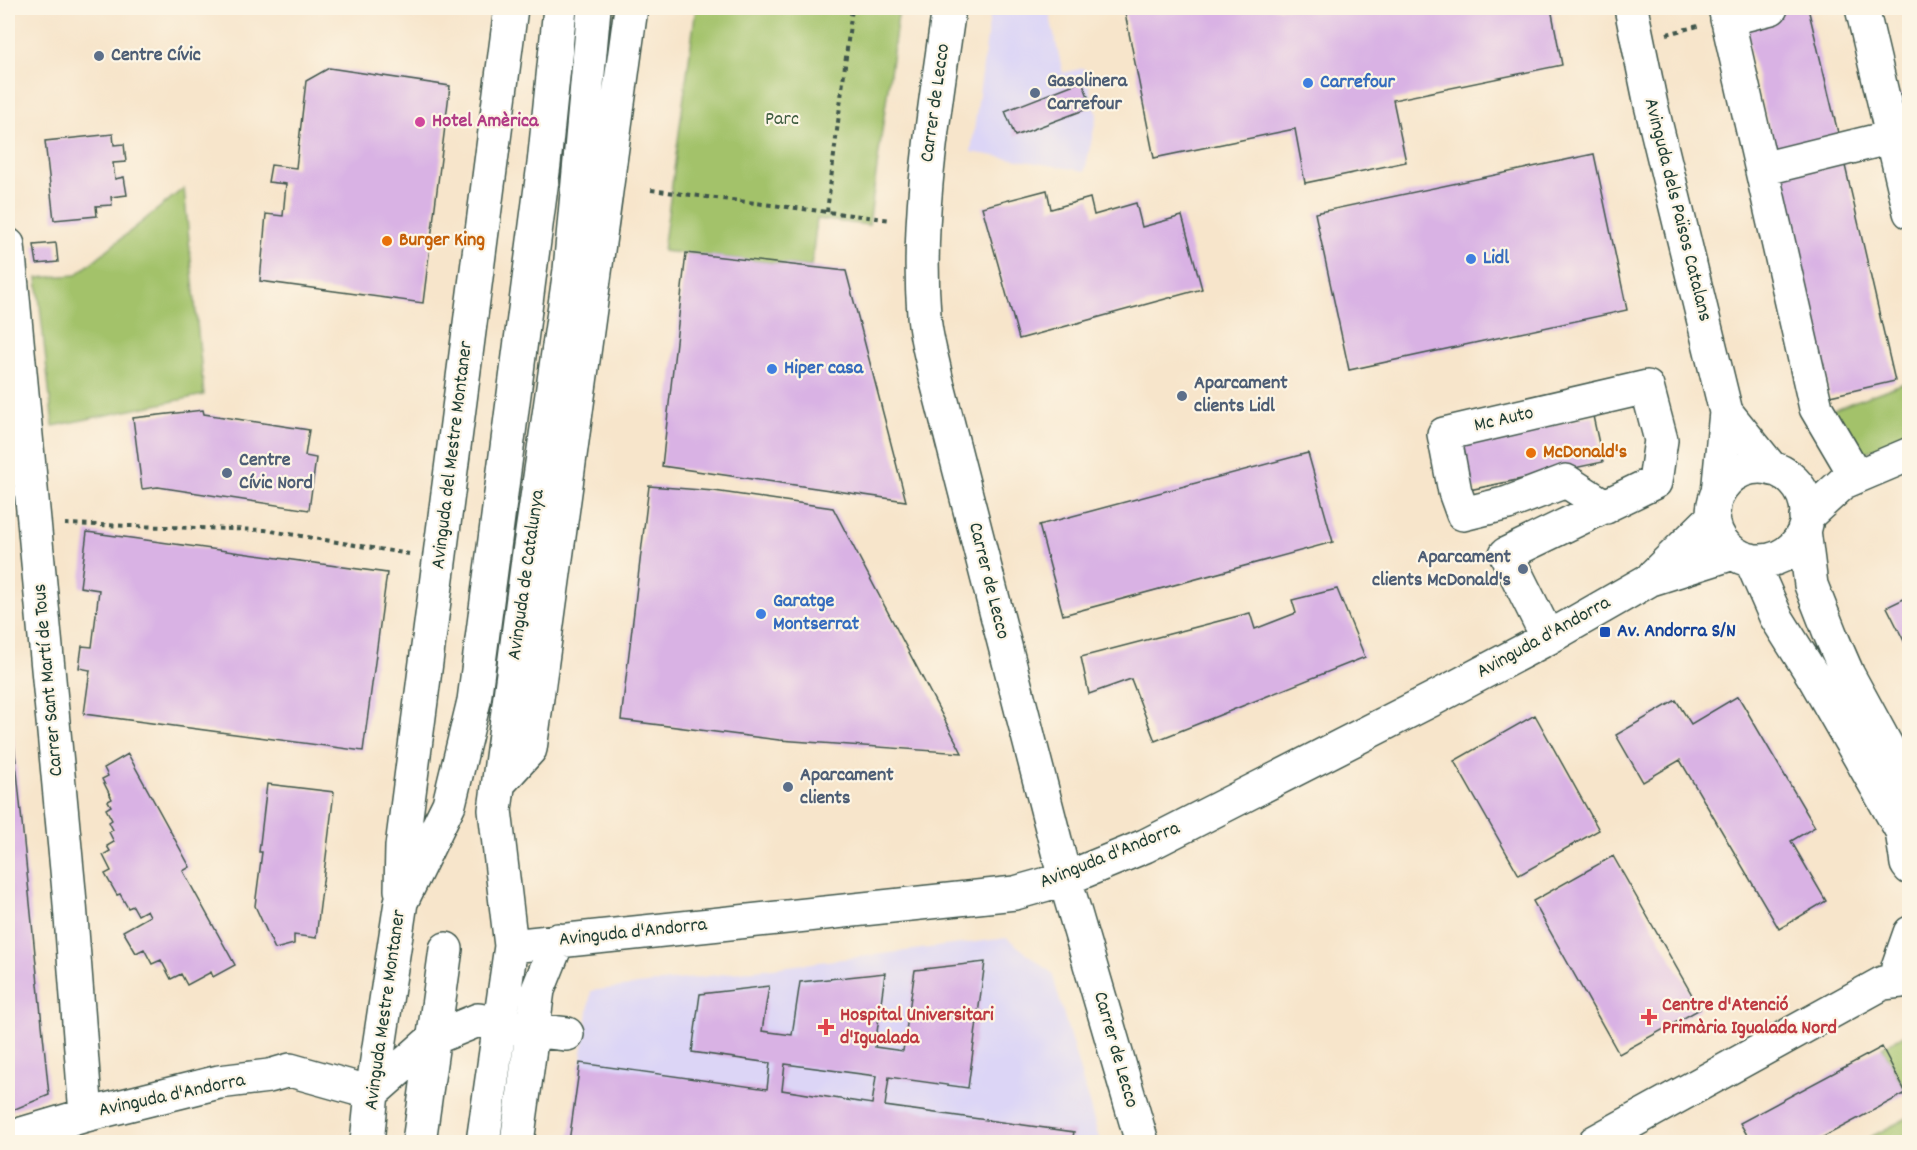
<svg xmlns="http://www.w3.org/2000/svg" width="1917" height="1150" viewBox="0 0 1917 1150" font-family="Dekko,sans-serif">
<rect width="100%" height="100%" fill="#fcf5e5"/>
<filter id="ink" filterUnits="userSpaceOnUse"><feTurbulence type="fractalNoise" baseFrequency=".0167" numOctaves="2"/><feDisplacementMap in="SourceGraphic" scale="12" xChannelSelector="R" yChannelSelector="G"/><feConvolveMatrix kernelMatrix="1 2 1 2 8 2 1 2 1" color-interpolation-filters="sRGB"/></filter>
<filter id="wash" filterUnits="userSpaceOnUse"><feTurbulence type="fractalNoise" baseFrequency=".008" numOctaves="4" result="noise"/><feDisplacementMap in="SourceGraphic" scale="24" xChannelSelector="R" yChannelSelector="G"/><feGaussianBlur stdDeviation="1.35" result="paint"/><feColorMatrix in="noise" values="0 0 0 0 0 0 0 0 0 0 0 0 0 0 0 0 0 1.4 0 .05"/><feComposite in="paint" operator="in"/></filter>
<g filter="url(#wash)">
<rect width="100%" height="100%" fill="#f7e5cb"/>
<path fill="#dcd5f6" d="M991,8H1048L1063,73L1084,68L1097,114L1085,171L971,152Z
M1007,938L1052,973L1100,1142H569L591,991Z"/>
<path fill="#a3c26a" stroke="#61804f" stroke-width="1.5" d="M696,8H899L869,225L817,219L811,267L663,251Z
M184,188L204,395L53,426L37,278L76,275Z
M1909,381V436L1853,457L1832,410Z
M1909,1032V1099L1882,1047Z
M1909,1117V1142H1861Z"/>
<g id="blocks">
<path fill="#d9b2e4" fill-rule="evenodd" d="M1124,8H1551L1562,65L1393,100L1406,162L1305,183L1295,129L1154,158Z
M1788,8H1808L1839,137L1775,152L1743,18Z
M329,68L450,86L423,303L260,281L266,214L283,216L286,184L268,182L271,165L296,168L306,81Z
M1082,81L1092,107L1015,136L1005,111Z
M1910,92V117L1906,118L1896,108L1893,96Z
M113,134L114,145L124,144L126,162L113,163L115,179L124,177L127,195L111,197L112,205L96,206L97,216L54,220L45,141Z
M1594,154L1627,310L1349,370L1315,213Z
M1843,157L1895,381L1830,396L1779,171Z
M1047,190L1051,209L1090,198L1094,215L1136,203L1142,227L1182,216L1202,289L1019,339L982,207Z
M56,243L58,262L37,264L34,245Z
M686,253L846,271L906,501L662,466Z
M203,410L204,414L309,430L305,456L316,458L309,510L158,487L142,489L133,418Z
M1593,416L1603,462L1469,490L1459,444Z
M1308,453L1333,542L1063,615L1039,525Z
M649,486L714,491L833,508L962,753L779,740L621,720Z
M87,532L387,573L363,751L84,714L90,670L79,668L82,646L92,647L99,590L80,587Z
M1337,589L1365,657L1155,741L1131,679L1089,694L1081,657L1250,613L1255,629L1296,613L1292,600Z
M1910,596V653L1887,607Z
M8,695H9L18,782L49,1095L8,1112Z
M1738,696L1815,827L1791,841L1826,901L1779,929L1680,760L1643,782L1616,735L1676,700L1691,724Z
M1535,715L1599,830L1519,875L1454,761Z
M128,754L190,867L183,871L235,965L213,977L211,972L187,985L181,974L171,979L161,960L152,964L144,949L136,953L123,931L150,916L147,910L138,915L133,906L128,908L120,894L117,895L105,874L111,871L103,855L110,851L107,846L114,842L109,832L113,830L109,822L112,820L106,809L111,806L108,801L112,799L102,779L108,776L104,768Z
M267,784L334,792L316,938L294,935V944L275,949L255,906L262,852H259Z
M1613,856L1700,1009L1619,1054L1533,901Z
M985,962L968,1088L889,1077L885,1106L1074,1132L1072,1142H569L580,1063L767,1089L770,1063L692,1052L700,994L769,986L762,1031L792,1035L800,982L885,973L875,1047L903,1051L915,970ZM785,1064L876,1076L872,1104L782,1090Z
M1882,1047L1906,1093L1814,1142H1751L1740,1123Z"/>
</g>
</g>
<g filter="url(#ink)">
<use href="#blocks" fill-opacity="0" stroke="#3f564b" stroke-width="1.5"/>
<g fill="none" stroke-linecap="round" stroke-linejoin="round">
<defs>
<path id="minor" d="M949,8C935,109 916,212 924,315C925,336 932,357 936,378L1065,879L1142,1142
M1631,8L1651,105L1726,412L1718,493
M1725,8L1816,408L1856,476
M1862,8L1910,212
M1727,19L1771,8
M1762,169L1892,137
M8,245L69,891L86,1115
M1726,412L1772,469
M1713 514a47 47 0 1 1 94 0a47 47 0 1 1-94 0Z
M1806,517L1844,482L1910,454
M1804,530L1811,585L1831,636L1848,675L1910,789
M1751,560L1776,617L1815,679L1902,831L1907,864L1910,868
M1654,575L1713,517
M1548,638L1506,554L1655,482L1661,440L1647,387L1444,434L1455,492L1463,514L1508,503L1566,481L1606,507
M499,783L530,749L631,8
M401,890L402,847L511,8
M511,946L1015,893L1065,879L1145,846L1433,699L1548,638L1651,579L1733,553
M1898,967L1910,933
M8,1138L86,1115L219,1082L269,1076L290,1070L372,1093L434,1038L478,1020L532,1030L567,1034
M367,1142L372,1093L401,902L449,804L474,701L544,164L560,8
M419,1142L446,949
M483,1142L511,946L495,810L528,560L570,270L594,8
M517,1142L538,990L558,940
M1595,1142L1883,983L1901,981L1910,976"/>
</defs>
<use href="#minor" stroke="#3f564b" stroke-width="36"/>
<path stroke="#3f564b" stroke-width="4" stroke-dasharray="4.5 4.5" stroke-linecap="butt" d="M1667,34L1698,26
M651,190L892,220
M827,212L852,8
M65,524L265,530L409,554"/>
<use href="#minor" stroke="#fff" stroke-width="33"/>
</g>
</g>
<g fill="#5c6f8a" stroke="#fcf5e5" stroke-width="2">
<circle cx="99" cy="56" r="6"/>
<circle cx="1035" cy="93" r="6"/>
<circle cx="1182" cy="396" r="6"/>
<circle cx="227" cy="473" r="6"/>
<circle cx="1523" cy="569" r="6"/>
<circle cx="788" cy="787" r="6"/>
</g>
<g fill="#3f7fe0" stroke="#fcf5e5" stroke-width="2">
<circle cx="1308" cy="83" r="6"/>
<circle cx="1471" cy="259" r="6"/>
<circle cx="772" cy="369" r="6"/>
<circle cx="761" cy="614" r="6"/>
</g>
<circle fill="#d1479c" stroke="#fcf5e5" stroke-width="2" cx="420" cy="122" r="6"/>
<g fill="#e8710a" stroke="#fcf5e5" stroke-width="2">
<circle cx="387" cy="241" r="6"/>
<circle cx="1531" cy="453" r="6"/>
</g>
<rect fill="#1a4fb4" stroke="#fcf5e5" stroke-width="2" x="1599" y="626" width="12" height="12" rx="3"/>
<g fill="#e0444e" stroke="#fcf5e5" stroke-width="2">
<path d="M1646 1008h6v6h6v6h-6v6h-6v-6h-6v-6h6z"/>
<path d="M823 1018h6v6h6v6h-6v6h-6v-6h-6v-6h6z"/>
</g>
<g text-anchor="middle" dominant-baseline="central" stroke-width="4.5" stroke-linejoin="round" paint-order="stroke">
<g font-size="20" font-weight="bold" fill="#4e5e75" stroke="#fcf5e5" text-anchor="start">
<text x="111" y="56">Centre Cívic</text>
<text x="1047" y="82">Gasolinera<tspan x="1047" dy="23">Carrefour</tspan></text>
<text x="1194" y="384">Aparcament<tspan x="1194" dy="23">clients Lidl</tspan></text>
<text x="239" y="461">Centre<tspan x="239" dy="23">Cívic Nord</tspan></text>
<text x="1511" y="558" text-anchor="end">Aparcament<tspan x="1511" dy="23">clients McDonald's</tspan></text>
<text x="800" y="776">Aparcament<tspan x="800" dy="23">clients</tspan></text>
</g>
<g font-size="20" font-weight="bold" fill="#366cbe" stroke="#fcf5e5" text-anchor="start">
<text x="1320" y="83">Carrefour</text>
<text x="1483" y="259">Lidl</text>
<text x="784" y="369">Hiper casa</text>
<text x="773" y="602">Garatge<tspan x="773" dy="23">Montserrat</tspan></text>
</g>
<g font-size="20" fill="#1f3d34" stroke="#fcf5e5">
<text transform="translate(936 103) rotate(-82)">Carrer de Lecco</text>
<text transform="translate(1677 210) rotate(76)">Avinguda dels Països Catalans</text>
<text transform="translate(1504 420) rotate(-13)">Mc Auto</text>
<text transform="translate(453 455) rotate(-83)">Avinguda del Mestre Montaner</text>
<text transform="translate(527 575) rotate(-82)">Avinguda de Catalunya</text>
<text transform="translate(988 581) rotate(76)">Carrer de Lecco</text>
<text transform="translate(1544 638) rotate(-29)">Avinguda d'Andorra</text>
<text transform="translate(49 680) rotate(-95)">Carrer Sant Martí de Tous</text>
<text transform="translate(1110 856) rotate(-22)">Avinguda d'Andorra</text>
<text transform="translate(633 933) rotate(-6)">Avinguda d'Andorra</text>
<text transform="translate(386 1010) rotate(-82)">Avinguda Mestre Montaner</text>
<text transform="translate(1115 1050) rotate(74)">Carrer de Lecco</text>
<text transform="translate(172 1096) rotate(-12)">Avinguda d'Andorra</text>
</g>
<g font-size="20" fill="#405e42" stroke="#fcf5e5">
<text x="782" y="120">Parc</text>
</g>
<g font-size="20" font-weight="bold" fill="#b23c85" stroke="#fcf5e5" text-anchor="start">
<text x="432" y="122">Hotel Amèrica</text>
</g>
<g font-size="20" font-weight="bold" fill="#c56008" stroke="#fcf5e5" text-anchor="start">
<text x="399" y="241">Burger King</text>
<text x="1543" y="453">McDonald's</text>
</g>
<g font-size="20" font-weight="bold" fill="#164399" stroke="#fcf5e5" text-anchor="start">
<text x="1617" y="632">Av. Andorra S/N</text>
</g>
<g font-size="20" font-weight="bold" fill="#be3a42" stroke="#fcf5e5" text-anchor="start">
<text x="1662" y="1006">Centre d'Atenció<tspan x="1662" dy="23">Primària Igualada Nord</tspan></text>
<text x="840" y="1016">Hospital Universitari<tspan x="840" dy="23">d'Igualada</tspan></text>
</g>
</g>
<rect width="1917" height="1150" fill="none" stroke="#fcf5e5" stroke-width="30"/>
</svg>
